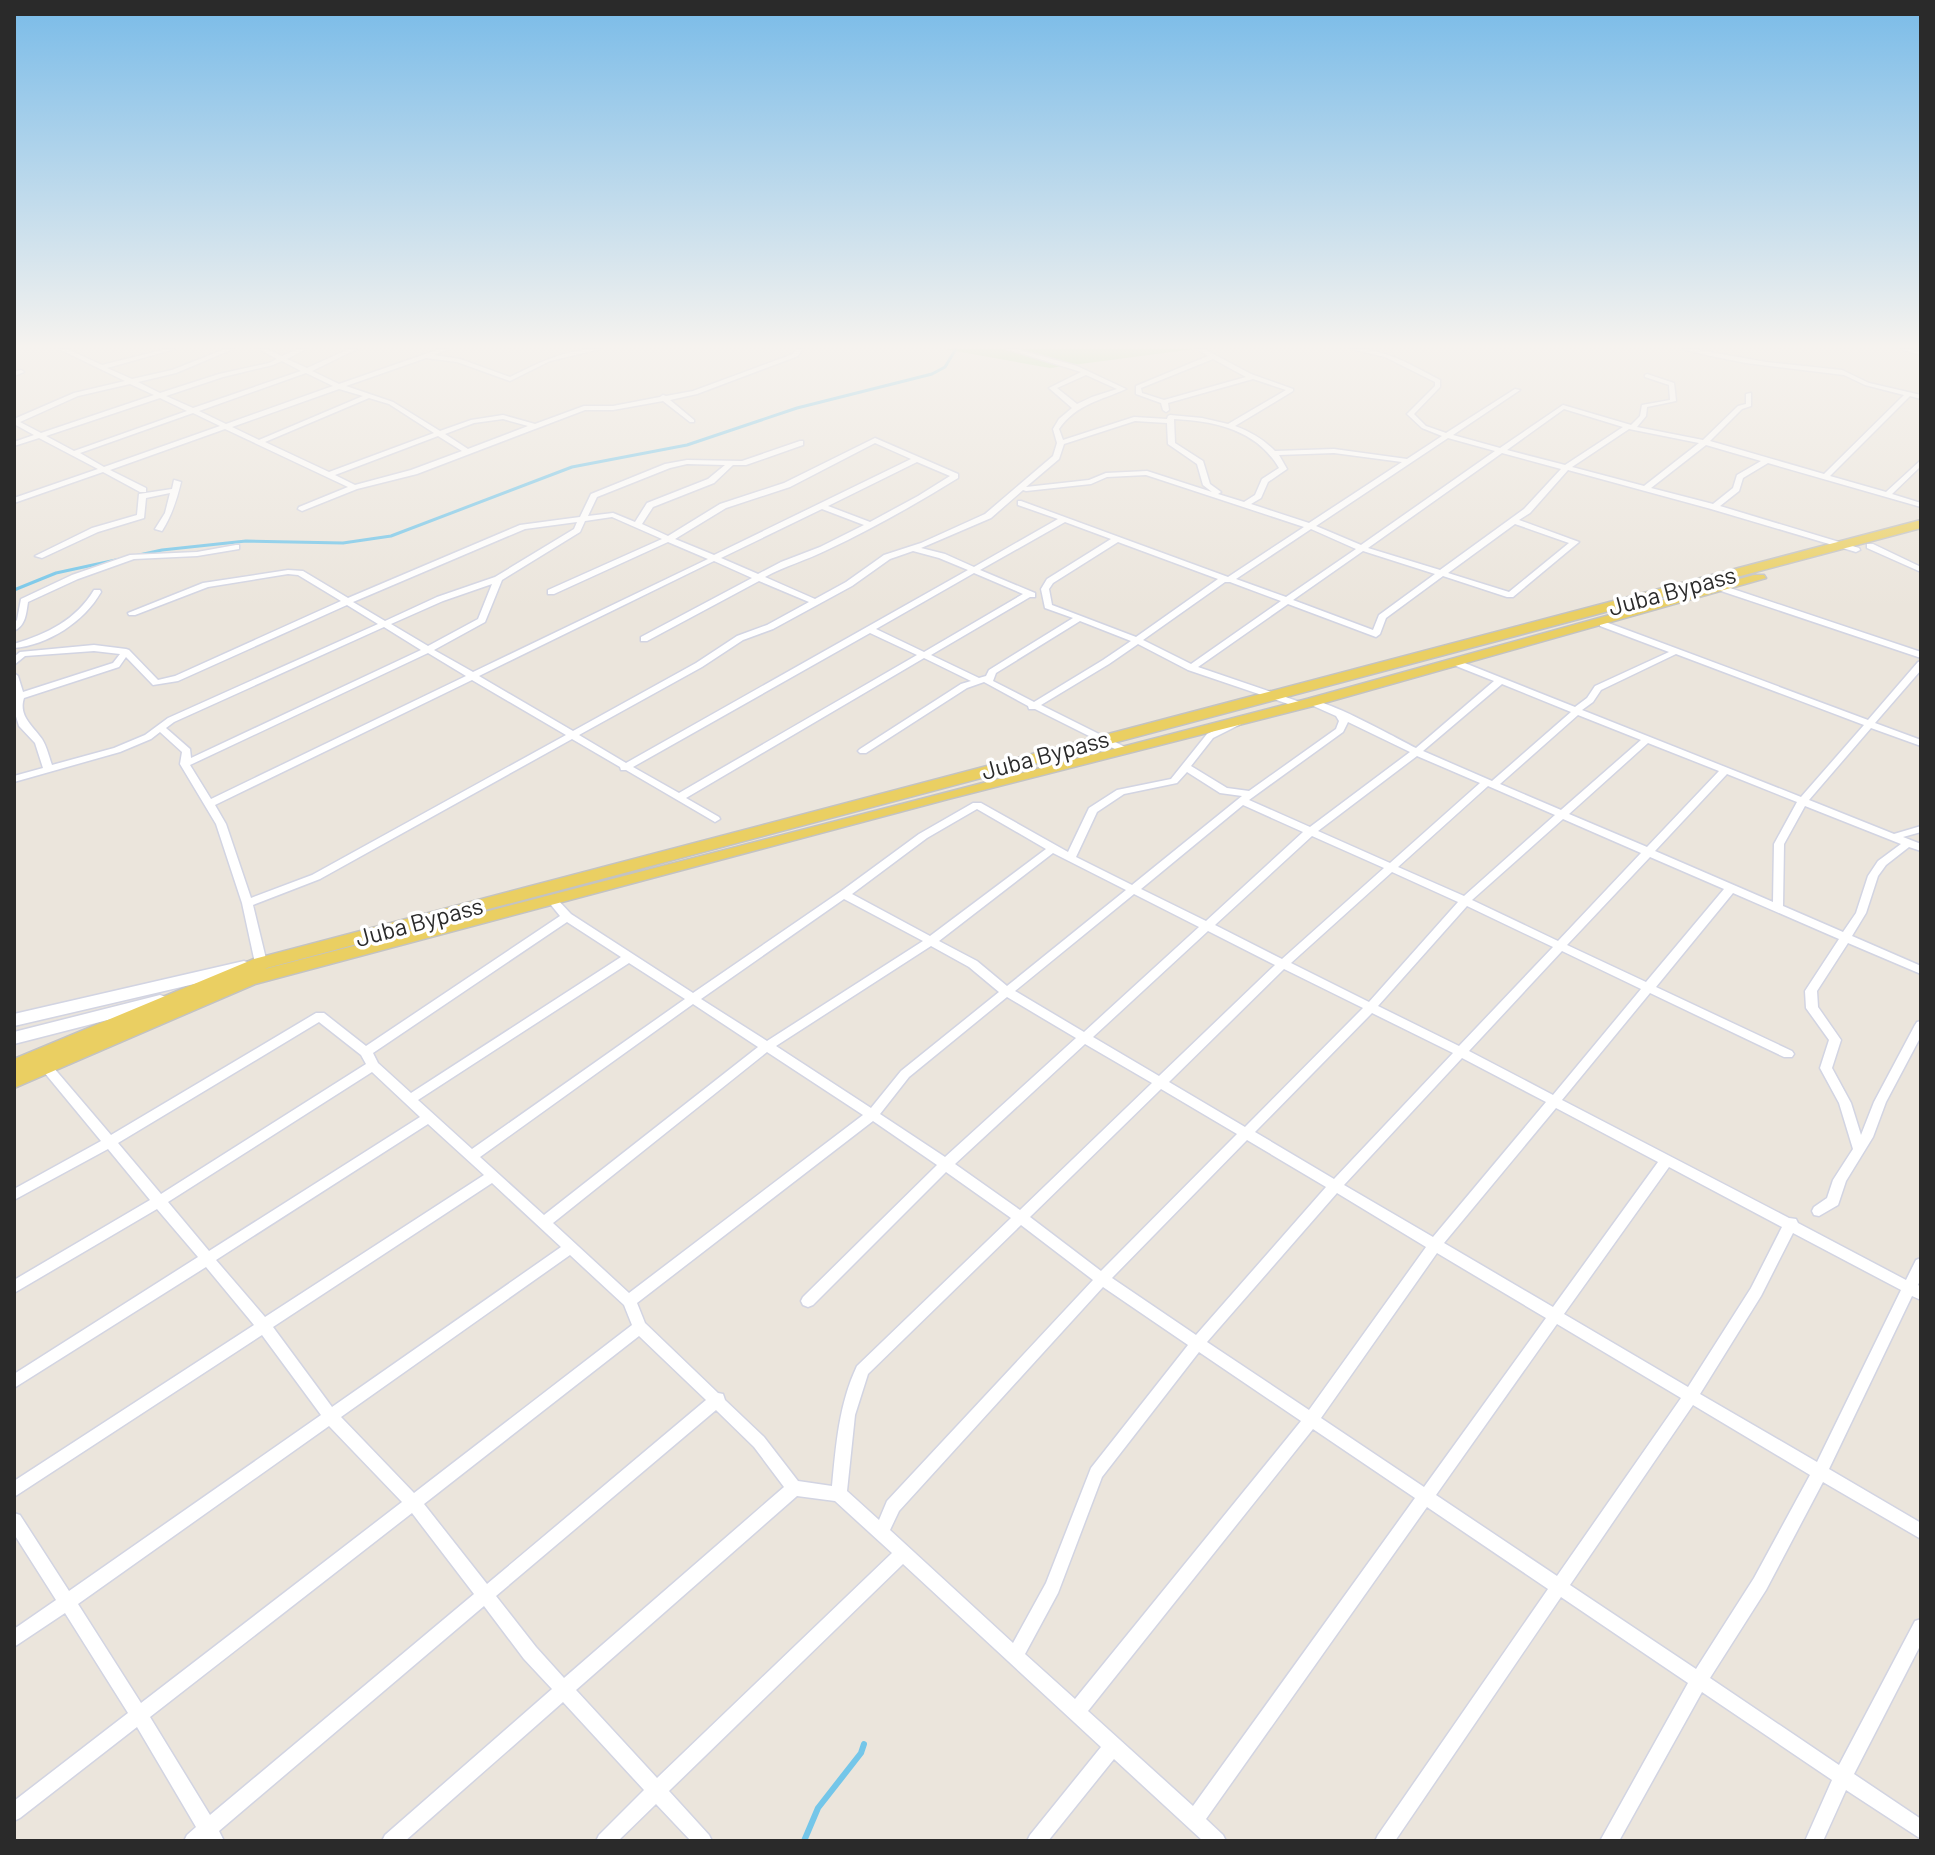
<svg xmlns="http://www.w3.org/2000/svg" width="1935" height="1855" viewBox="0 0 1935 1855" font-family="Barlow,sans-serif">
<rect width="100%" height="100%" fill="#ebe5dc"/>
<path fill="#b0e09b" d="M944,349H1194L1050,368Z"/>
<g fill="none" stroke-linecap="round" stroke-linejoin="round">
<path stroke="#74c6e9" stroke-width="3" d="M14,590L56,573L162,550L246,541L343,543L391,536L572,467L687,445L797,408L932,374L945,367L956,349"/>
<path stroke="#74c6e9" stroke-width="6" d="M804,1841L818,1808L861,1753L864,1744"/>
<defs>
<path id="street" d="M59,349H67L102,365L166,349H175L107,368L132,379L172,370L225,349H233L176,373L138,382L160,393L219,374L269,363L277,359L259,349H266L282,356L298,349H306L287,359L307,368L349,349H357L312,371L339,384L440,349H448L434,355L460,359L510,377C538,363 568,348 600,349L550,361L510,381L457,362L426,358L346,386L393,402L440,431L471,420L503,415L535,424L584,406H613L660,397L663,395L666,396L693,391L793,354L796,349H802L798,356L697,394L670,400L694,420V422H690L663,401L613,410H585L417,474L357,489L302,511L298,509L299,507L348,487L225,429L110,470L146,488V492H140L103,472L14,503V498L98,469L39,438L14,446V442L34,435L14,424V419L74,393L125,381ZM282,361L301,371L193,408L166,396L223,377L273,365ZM306,373L333,386L226,424L199,411ZM130,384L154,395L41,433L20,422L78,396ZM339,389L363,396L259,440L232,427ZM160,398L187,411L74,451L46,436ZM369,398L389,404L434,433L329,472L265,442ZM193,413L220,426L104,467L80,453ZM503,419L528,426L468,449L445,434L474,423ZM438,436L462,451L411,470L355,485L335,475Z
M1007,349H1016L1077,366L1126,389C1102,400 1076,404 1059,429L1063,440L1134,417L1167,419L1168,416L1170,415L1202,418L1228,424L1286,390L1253,379L1168,403L1169,410L1166,412L1163,410L1161,403L1136,394V386L1208,356L1197,349H1204L1251,374L1293,389V391L1235,426C1251,432 1263,439 1275,451L1334,449L1407,459L1442,436L1422,428L1407,414L1435,386V382L1385,357L1351,349C1385,348 1411,365 1440,380V387L1414,414L1426,426L1446,433L1515,389L1520,390L1453,435L1500,448L1563,405L1631,425L1640,416L1642,405L1670,400L1669,385L1645,377V375L1647,374L1674,383L1676,401L1647,407L1646,416L1637,427L1703,440L1738,406L1746,404V394L1751,393V406L1742,409L1710,441L1824,474L1904,395L1865,385L1844,375L1746,363L1706,355L1683,349H1693L1766,362L1842,370L1869,383L1921,395V399L1910,396L1830,476L1886,492L1921,460V466L1892,494L1921,503V507L1768,463L1743,478L1739,491L1720,506L1859,548L1860,550L1856,552L1711,509L1568,470L1530,513L1519,520L1579,542L1513,597H1507L1443,576L1386,618L1380,634L1376,637L1288,604L1198,667L1303,703V707H1297L1188,670L1138,644L1109,664L1041,705L1125,747L1127,749L1125,751H1119L1035,709H1029L1028,706L984,682L967,688L866,753H860L858,751L860,749L961,684L971,681L924,658L686,798L719,817L720,819L715,822L626,770H621L620,767L572,739L320,879L253,905L267,963L261,967L255,963L242,903L216,824L180,764L182,752L160,732L151,739L120,752L14,782V776L43,768L35,743L19,726L14,710V673L18,676L23,692L113,663L120,654L94,651L25,656L14,665V657L20,652L94,645L126,649L129,650L158,680L175,676L341,601L298,575L288,574L208,587L135,615H129L128,613L203,583L288,570L303,571L348,598L520,525L580,517L591,494L665,464L687,460L742,461L800,441H803V445L746,465H733L714,483L653,507L642,524L668,536L720,504L784,483L875,438L958,474V478C916,504 872,529 827,550C807,560 785,566 765,577L815,599L846,582L884,555L921,543L985,514L1053,456L1057,443L1053,429L1059,419L1072,408L1049,388L1081,372ZM1213,359L1246,377L1164,400L1142,393L1141,388ZM1086,375L1117,389L1092,397L1077,404L1057,388ZM1564,409L1623,427L1565,465L1507,450ZM1174,419C1215,421 1257,430 1279,468L1262,479L1255,495L1244,502L1218,494L1221,492L1210,484L1203,461L1175,443ZM1135,421L1167,423L1168,444L1197,464L1203,485L1212,492L1147,471L1106,473L1089,480L1026,487L1059,459L1064,444ZM1629,429L1699,443L1644,486L1572,467ZM1448,438L1495,451L1361,545L1316,526ZM875,443L911,459L714,555L675,539L726,508L790,487ZM1706,445L1761,461L1737,475L1733,488L1713,504L1651,488ZM1334,453L1402,462L1309,523L1251,504L1261,498L1268,482L1287,469L1279,455ZM1502,453L1561,469L1524,509L1440,570L1368,548ZM917,462L950,476L918,496L870,522L828,506ZM687,464L725,465L708,479L647,503L635,522L613,513L588,516L597,497L670,468ZM1146,475L1304,527L1228,577L1021,501H1018V505L1058,519L974,567L945,554L921,548L991,518L1023,490L1026,491L1091,484L1107,477ZM822,509L864,525L820,547L781,562L758,574L721,558ZM612,517L662,539L548,590V594H554L668,542L708,559L473,672L434,650L485,622L502,580L580,532L585,521ZM577,522L574,529L495,577L437,597L385,621L353,602L525,529ZM1065,522L1111,539L1047,579L1041,589L1045,608L1073,618L989,670L986,676L979,678L931,655L1030,597H1035V593L980,570ZM1515,524L1569,543L1509,592L1448,573ZM1311,529L1356,549L1286,597L1236,579ZM1118,542L1218,579L1136,637L1052,605L1049,589L1053,583ZM913,551L939,558L968,570L626,763L579,735L702,667L743,640L773,629L852,586L890,559ZM1363,551L1435,574L1379,615L1373,630L1293,600ZM714,561L752,578L641,637V641H647L759,581L809,602L767,625L737,636L696,663L573,731L479,676ZM974,573L1023,594L924,652L876,629ZM1225,582H1230L1281,601L1191,664L1143,640ZM492,584L478,619L428,646L391,624L443,601ZM347,605L378,624L168,718L145,735L114,748L52,765C49,757 47,747 42,739C33,726 18,716 24,698L119,667L126,657L153,685L178,681ZM1080,621L1131,641L1103,660L1034,702L993,681L996,673ZM384,627L421,650L191,758L190,749L166,728L174,722ZM870,633L917,655L679,793L633,767ZM428,653L466,676L211,799L190,765ZM472,680L566,735L312,875L251,898L226,824L215,805Z
M1902,349L1921,351V355L1903,350Z
M21,370L24,372L14,376V372Z
M174,480L181,482C177,499 172,515 162,531L155,529L165,513L170,493L146,498L144,518L98,532L42,558L35,556L92,528L137,515L139,494L172,489Z
M1867,544H1873L1921,567V572L1867,548Z
M236,545H239V549L197,556L134,559L78,579L28,602C26,614 26,625 14,631V623L17,620L21,599L72,575L130,555L197,552Z
M1721,587H1727L1921,652V658L1721,591Z
M94,590H100L101,592C84,622 48,645 14,648V644C47,634 76,620 94,590Z
M1603,621L1868,720L1918,662L1921,661V670L1875,723L1921,740V746L1871,728L1809,800L1894,834L1921,826V832L1903,837L1921,844V851L1909,847L1886,865L1878,876L1866,913L1852,936L1921,966V974L1848,943L1817,991L1818,1007L1841,1040L1832,1068L1851,1103L1861,1135L1874,1102L1915,1025L1917,1022L1921,1021V1036L1886,1102L1873,1137L1846,1181L1838,1205L1819,1216L1814,1215L1812,1211L1814,1207L1827,1198L1833,1180L1853,1149L1839,1103L1820,1068L1829,1040L1806,1008L1805,991L1839,939L1733,893L1656,987L1792,1051L1794,1054L1792,1057H1784L1650,993L1562,1100L1789,1218L1796,1219L1798,1223L1906,1280L1916,1260L1921,1258V1278L1918,1285L1921,1287V1300L1912,1296L1829,1469L1921,1523V1539L1823,1482L1766,1590L1710,1678L1839,1765L1915,1621L1921,1619V1644L1854,1774L1921,1819V1839L1846,1790L1823,1841H1805L1832,1780L1702,1692L1619,1841H1600L1688,1683L1561,1597L1395,1841H1375L1378,1835L1548,1589L1427,1507L1206,1819L1223,1835L1226,1841H1203L1114,1759L1048,1841H1027L1030,1835L1101,1747L903,1564L669,1791L709,1835L712,1841H691L656,1804L618,1841H596L599,1835L644,1790L563,1702L405,1841H382L385,1835L552,1689L524,1659L484,1606L219,1831L224,1841H184L187,1835L196,1827L137,1727L20,1818L14,1821V1801L128,1713L65,1613L14,1647V1629L56,1600L14,1534V1513L20,1515L69,1591L321,1415L262,1335L14,1497V1481L254,1325L206,1267L14,1388V1374L198,1257L157,1209L14,1293V1280L150,1200L108,1149L14,1200V1189L101,1141L39,1066L37,1063L39,1060H47L111,1135L316,1013H324L366,1046L560,916L547,900L552,897L556,898L571,914L693,993L840,892L919,834L973,803H981L1068,852L1089,808L1117,790L1171,779L1207,734L1237,720L1240,719L1245,722L1213,738L1191,766L1227,788L1249,791L1336,729L1339,721L1336,716L1309,704V700C1329,700 1394,737 1416,748L1494,681L1451,664V660H1457L1575,707L1587,698L1595,686L1669,652L1600,626V622ZM1676,654L1864,725L1801,797L1582,710L1593,702L1601,690ZM1502,684L1571,712L1492,781L1423,751ZM1578,715L1641,740L1561,810L1500,784ZM1348,722L1410,752L1310,827L1249,800L1343,732ZM1648,743L1719,771L1647,847L1569,814ZM1417,756L1480,783L1390,863L1318,831ZM1187,772L1220,793L1242,796L1132,885L1076,857L1097,812L1124,794L1177,783ZM1727,774L1797,802L1774,844L1773,902L1655,851ZM1488,786L1555,815L1464,896L1398,867ZM1243,805L1303,832L1206,921L1141,889ZM1805,806L1901,844L1878,861L1868,876L1856,913L1843,932L1783,906L1784,844ZM977,809L1046,849L930,936L852,894L927,838ZM1563,819L1641,853L1558,941L1472,900ZM1312,836L1384,868L1282,959L1215,925ZM1053,853L1126,890L1007,986L977,961L939,941ZM1650,857L1724,889L1646,982L1567,945ZM1392,872L1458,902L1369,1002L1291,963ZM1134,894L1199,927L1084,1032L1015,991ZM844,899L923,941L767,1041L701,999ZM1467,906L1553,947L1459,1046L1378,1006ZM567,922L621,957L411,1093L378,1063L373,1053ZM1208,931L1275,965L1159,1076L1093,1037ZM931,946L969,967L999,992L901,1071L871,1108L776,1046ZM1562,951L1641,989L1553,1095L1469,1051ZM629,963L685,999L472,1149L418,1100ZM1284,969L1363,1008L1245,1127L1169,1082ZM1007,997L1076,1038L945,1157L880,1114L909,1077ZM693,1004L758,1047L544,1215L480,1157ZM1372,1013L1453,1053L1334,1179L1255,1132ZM319,1022L361,1055L366,1064L161,1194L118,1143ZM1085,1044L1152,1083L1020,1210L955,1164ZM767,1052L863,1115L629,1293L553,1223ZM1462,1058L1546,1102L1433,1237L1344,1185ZM372,1072L420,1117L209,1251L168,1202ZM1161,1089L1237,1134L1101,1271L1030,1217ZM1556,1108L1658,1162L1553,1307L1444,1243ZM873,1121L937,1165L803,1297L801,1301L803,1305L808,1307L813,1305L946,1172L1011,1218L857,1366C839,1404 836,1444 832,1486L798,1481L764,1437L725,1400L723,1394L718,1393L645,1323L637,1303ZM428,1124L484,1175L265,1317L216,1260ZM1247,1140L1326,1187L1196,1335L1112,1278ZM1669,1167L1782,1227L1751,1288L1688,1387L1564,1314ZM492,1183L561,1247L332,1407L273,1327ZM1337,1193L1426,1247L1309,1410L1207,1342ZM1021,1225L1093,1280L887,1501L879,1520L847,1491L855,1415L868,1374ZM1793,1233L1901,1290L1817,1462L1700,1394L1761,1296ZM1437,1253L1546,1318L1424,1487L1321,1418ZM570,1255L624,1305L632,1325L414,1493L341,1417ZM1103,1287L1188,1345L1091,1468L1046,1583L1013,1643L890,1530L899,1511ZM1557,1324L1681,1398L1557,1576L1436,1495ZM639,1336L706,1400L487,1584L424,1504ZM1199,1352L1301,1421L1075,1699L1025,1654L1058,1593L1102,1477ZM1693,1405L1810,1475L1754,1578L1696,1669L1570,1585ZM716,1410L754,1447L784,1487L564,1678L536,1647L496,1596ZM329,1426L402,1502L141,1703L78,1604ZM1313,1429L1415,1498L1193,1806L1088,1711ZM797,1496L835,1501L892,1553L657,1778L576,1690ZM412,1513L474,1594L210,1815L150,1717Z"/>
<path id="secondary" d="M244,961L250,963L252,967L250,971L14,1026V1014Z
M160,995L166,997L168,1001L166,1005L14,1044V1032Z"/>
<path id="primary" d="M1921,520V528L267,968L265,969L1307,699L1754,575H1764L1766,578L1317,705L948,799L255,984L14,1088V1059L254,959Z"/>
</defs>
<use href="#street" stroke="#d2d4e2" stroke-width="3"/>
<use href="#secondary" stroke="#d2d4e2" stroke-width="3"/>
<use href="#primary" stroke="#c3c3c3" stroke-width="3"/>
<use href="#street" fill="#fff" fill-rule="evenodd"/>
<use href="#secondary" fill="#fff" fill-rule="evenodd"/>
<use href="#primary" fill="#eacf62" fill-rule="evenodd"/>
</g>
<linearGradient id="sky" x2="0" y2="1"><stop stop-color="#79bbe8"/><stop offset="0.57" stop-color="#f6f3ef"/><stop offset="1" stop-color="#f6f3ef" stop-opacity="0"/></linearGradient>
<rect width="1935" height="608" fill="url(#sky)"/>
<g text-anchor="middle" dominant-baseline="central" stroke-width="7" stroke-linejoin="round" paint-order="stroke">
<g font-size="24" fill="#2a2a2a" stroke="#fff">
<text transform="translate(1672 590) rotate(-15)">Juba Bypass</text>
<text transform="translate(1045 754) rotate(-15)">Juba Bypass</text>
<text transform="translate(419 921) rotate(-15)">Juba Bypass</text>
</g>
</g>
<rect width="1935" height="1855" fill="none" stroke="#2a2a2a" stroke-width="32"/>
</svg>
